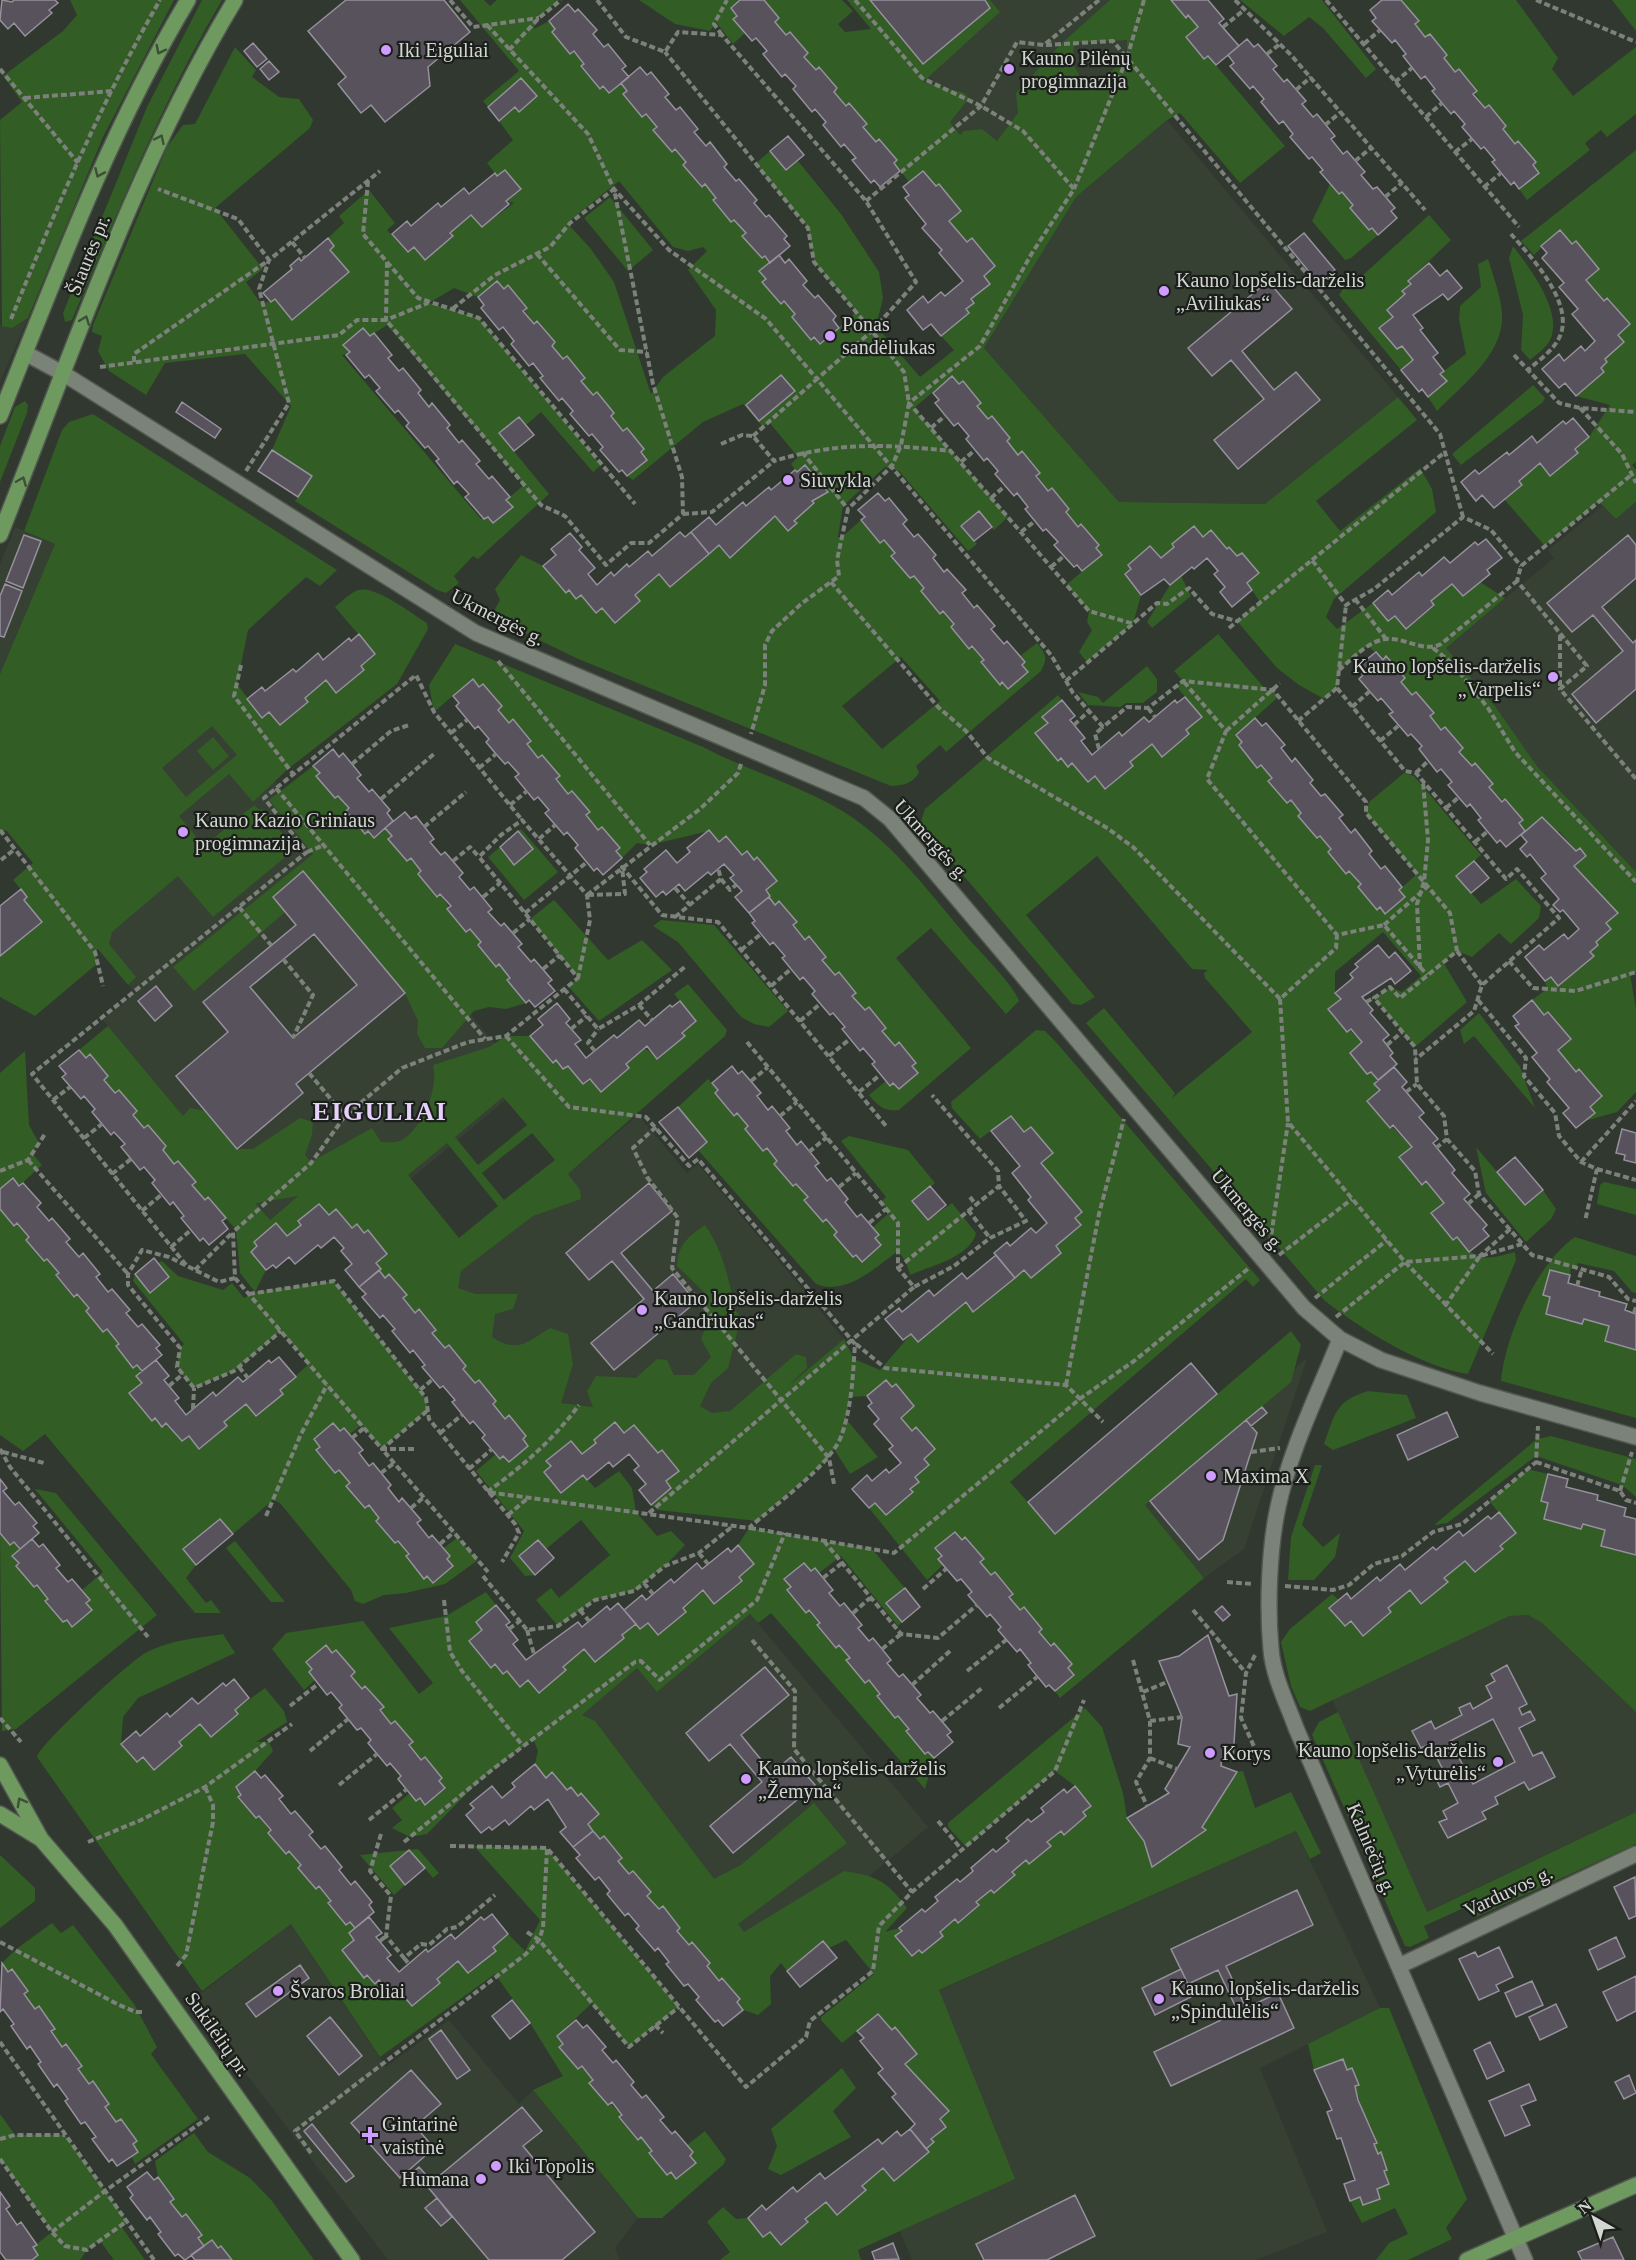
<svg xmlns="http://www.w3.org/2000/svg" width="1636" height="2260" viewBox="0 0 1636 2260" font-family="'Times New Roman',serif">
<rect width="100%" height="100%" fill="#31382f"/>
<path fill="#364133" d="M847,0H1151L1140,47L991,172Z
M1167,120L1398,397L1265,504L1119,502L984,348L1076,197Z
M28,318L0,382V325H18Z
M1636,502V872L1537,766L1495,706L1445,648L1554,558L1548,550L1602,506L1616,519Z
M15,527L55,544L0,674V564Z
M196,686L527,1082L370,1213L332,1168L269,1220L103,1020L135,993L50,891L0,764Z
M638,1115L687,1173L698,1164L844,1339L692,1466L647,1413L537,1400L439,1282Z
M1307,1358L1244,1549L1204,1578L1140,1499Z
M750,1614L928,1827L761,1967L563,1730L637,1668L658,1691Z
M1509,1615H1528L1542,1623L1636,1712V1812L1426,1912L1332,1699Z
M1296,1831L1380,2008L1260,2068L1327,2232L1256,2260H912L900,2231L1014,2179L938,1991Z
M291,1924L386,2067L449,2020L519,2104L533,2090L638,2218L615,2248L620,2260H388L191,2001Z"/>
<path fill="#325d25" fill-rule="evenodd" d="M70,0H174L103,137L28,318L12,328L2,326L0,120L22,102L3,76L63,31L77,15Z
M202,0H222C162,102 118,211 72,320L65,322L63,313L147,107Z
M460,0H484L490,6L497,0H559L536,20L534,29L549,21L555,29L552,32L570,53L574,51L584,64L581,67L600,89L603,86L609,93L621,83L627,91L624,94L657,127L654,130L672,152L675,149L686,162L683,165L701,187L705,184L716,198L713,201L731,222L734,220L746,233L743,236L761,258L765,256L770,263L760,271L766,279L763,282L781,304L784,301L795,314L792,317L810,339L814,337L820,344L856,312L814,262L808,228L755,164L770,151L786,170L798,161L841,214L879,272L883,298L876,326L920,377L954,350L941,336L969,313L966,309L974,303L971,299L990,284L984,276L995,266L972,239L967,242L949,221L961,211L939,184L936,186L923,171L909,182L894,163L897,160L880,140L876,142L863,127L867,124L849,103L846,106L834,92L837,88L820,67L816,70L804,57L808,53L790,32L786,35L775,22L779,18L764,0H842L853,11L838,24L845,32L871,29L847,0H870L923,64L990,8L984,1L990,0L1000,12L923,82L964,93L969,98L950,122L960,135L964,131L982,129L997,141L1018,113L1016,93L1061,44L1110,0H1171L1185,17L1188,15L1198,27L1186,38L1204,59L1208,56L1285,146L1240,183L1180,113L1167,120L1076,197L984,348L1119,502L1265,504L1398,397L1417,420L1316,501L1340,531L1420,468L1432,489L1436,512L1334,599L1326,617L1337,629L1373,603L1388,621L1395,616L1406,629L1434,606L1431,601L1452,584L1463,596L1480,582L1505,598L1446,648L1495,706L1537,766L1636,872V972L1630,974L1636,1009V1092L1617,1112L1585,1121L1595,1113L1590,1107L1602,1096L1580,1069L1576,1072L1558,1050L1571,1039L1549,1012L1544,1015L1532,1000L1547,989L1545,981L1551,977L1558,985L1593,956L1590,952L1598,945L1596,942L1606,923L1618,913L1574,866L1586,856L1580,848L1576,851L1559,831L1556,834L1542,817L1525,831L1519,823L1523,820L1489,787L1493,784L1475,763L1472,766L1459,752L1463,748L1445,727L1441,730L1430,716L1434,713L1416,692L1412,695L1401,682L1405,678L1387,657L1383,660L1368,646L1339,670L1337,688L1324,699L1299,685L1277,668L1237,621L1260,602L1247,583L1259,573L1242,553L1237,556L1230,547L1227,549L1211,530L1203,537L1194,526L1172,544L1174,547L1161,558L1150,546L1128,565L1131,569L1125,575L1141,595L1133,624L1087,662L1079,652L1092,630L1087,622L1089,611L1066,585L1102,555L1096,548L1099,545L1082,524L1078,527L1066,512L1069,508L1052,488L1048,491L1022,452L1018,455L1007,441L1010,437L993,416L988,419L977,406L981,403L963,381L959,384L952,376L914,408L1008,517L994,530L979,512L962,525L977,544L968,551L899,471L885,467L843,506L838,537H842L861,520L880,543L884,540L895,553L892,556L910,578L914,576L924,588L921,591L939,613L943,611L954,624L951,627L969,649L972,646L984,660L981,662L999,684L1002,682L1008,689L1028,673L1022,665L1025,662L1020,656L1037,643C1046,654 1048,658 1041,671L946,752L940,745L916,766L919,772C914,783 902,786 891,786L576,658L488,615L484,605L494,611L500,600L495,589L521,555L543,566L566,593L569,590L581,595L596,613L602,608L615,622L640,601L635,595L659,574L670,587L719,545L730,558L775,516L788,531L797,524L794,521L814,504L812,501L828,491L806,465L797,472L791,464L798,457L769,422L763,427L743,404L703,422L633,480L627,476L647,460L641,452L644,449L627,429L623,431L611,416L614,413L597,392L593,395L581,381L585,377L567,356L563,359L552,346L555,342L538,321L534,324L508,286L504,289L497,281L478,297L454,288L429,303L479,318L601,465L593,472L541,412L526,425L519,417L499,433L549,494L478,559L473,556L454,576L459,583L446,593L437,590L295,501L312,476L272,450L291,406L245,354L165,363L146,395L109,371L98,351L102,336L92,332L93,325L167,147L183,125L195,124L235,47L256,70L252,77L279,97L299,99L313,120L310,128L215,208L263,269L246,282L261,304L275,299L292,320L349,273L330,250L334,246L328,238L344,223L339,216L369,190L395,223L387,230L407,252L414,247L425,260L453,237L450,233L471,215L482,227L514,203L506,201L521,188L505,170L497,176L487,163L513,140L499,121L515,107L519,112L537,96L521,78L488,107L483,101L519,71ZM1127,40V58L1088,90L1073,64L1074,43ZM619,181L673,247L688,251L703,247L707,251L688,270L716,310L715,336L663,377L651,394L614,282L591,249L567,223ZM387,325L524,485L506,500L512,508L493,523L488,517L481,519L342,355L350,352L344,344L363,328L370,336ZM901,657L940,701L882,749L842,706Z
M639,0H740L731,8L737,16L733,19L745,33L733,44L716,22L710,31L675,24Z
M1240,0H1322L1376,69L1366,78L1323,28L1309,17L1284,36Z
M1401,0H1516L1558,58L1552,69L1573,96L1636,47V114L1607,137L1601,130L1585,143L1590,150L1527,200L1519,189L1539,173L1533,165L1536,162L1519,142L1515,144L1503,129L1506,126L1489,105L1485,108L1459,69L1455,72L1444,59L1447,55L1430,34L1425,37L1415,24L1418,20Z
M1612,0H1636V31Z
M1636,150V462L1632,465L1636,470V502L1616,519L1599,502L1545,546L1504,499L1519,481L1540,463L1550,475L1589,437L1610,405L1576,396L1603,372L1601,368L1607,362L1605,359L1618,335L1630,324L1608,298L1604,301L1586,280L1599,268L1576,242L1572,244L1559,230L1534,255L1521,241Z
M1330,184L1338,194L1342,192L1353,205L1350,208L1369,230L1372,228L1378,235L1351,258L1345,260L1312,221Z
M610,197L653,250L628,271L584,218Z
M1429,215L1451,240L1408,281L1411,284L1403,291L1405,294L1387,310L1393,317L1380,328L1397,349L1402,346L1413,360L1401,370L1339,295L1350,277L1363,275Z
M1513,246C1529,267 1564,312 1550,340C1546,348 1537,354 1530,360L1521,350L1523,315L1509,258Z
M1488,259C1493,276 1501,296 1502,313C1505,354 1462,385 1437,411L1428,397L1446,382L1440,374L1466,354L1459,319L1460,306L1481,287L1478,264Z
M1533,385L1545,398L1543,402L1461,465L1452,454Z
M25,401L28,405L27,413L0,482V446L15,407Z
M93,414L337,570L320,586L306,577L248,630L237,684L262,717L269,712L280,725L308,702L305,698L326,680L364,670L361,666L375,654L335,607C341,602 350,593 358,590C376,585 412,614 427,623L428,629L397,684L288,769L253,802L229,774L179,816L204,846L254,805L260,810L262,809L295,849L213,917L178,876L112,932L109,944L136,977L128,985L98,949L95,952L98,963L35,1016L0,997V956L42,921L24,900L27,897L13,880L33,863L6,830L0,835V674L55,544L24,531L62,430L69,422ZM212,726L237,755L186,797L162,768Z
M1181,576L1191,596L1152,628L1147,622L1170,585Z
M1218,634L1266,690H1273L1278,697L1236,735L1242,742L1239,745L1257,768L1261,765L1272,778L1269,781L1287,803L1291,800L1301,813L1298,816L1317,838L1320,836L1331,849L1328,852L1347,873L1350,871L1361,884L1358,887L1376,909L1380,907L1385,914L1405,897L1399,890L1417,874L1366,813L1369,802L1404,773L1414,776L1481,855L1457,876L1481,904L1516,879L1541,906L1539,918L1511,944L1499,933L1472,957L1457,951L1443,962L1467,1002L1415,1047L1374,998L1390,987L1402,992L1421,976L1383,932L1335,972V993L1341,999L1329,1009L1362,1042L1350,1053L1367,1074L1371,1072L1378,1080L1374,1084L1380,1090L1367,1101L1412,1147L1400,1157L1422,1184L1426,1181L1444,1203L1431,1214L1453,1240L1457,1237C1478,1263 1485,1260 1515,1252L1516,1260L1468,1374C1423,1368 1359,1328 1324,1300L1086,1023L1104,1008L1175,1093L1172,1098L1252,1032L1205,978L1204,973L1208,970L1192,969L1097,856L1026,915L1095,997L1081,1005L1072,1004L920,824L925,809L1058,695L1062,700L1042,716L1048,723L1035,734L1058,760L1061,758L1068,767L1072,763L1095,776L1105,788L1133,766L1130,762L1152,744L1162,756L1189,734L1186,730L1202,717L1176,686L1183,681L1174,671Z
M455,644L703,747C745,769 790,782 832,805C888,835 927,890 968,938C980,952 1014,985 1019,1001L1006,1014L931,928L896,958L971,1048L899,1110C884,1112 878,1106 869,1095L886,1081L890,1086L893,1083L899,1089L918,1073L912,1066L916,1063L899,1043L895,1046L882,1031L886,1028L869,1007L865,1010L852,996L856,992L839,972L835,975L822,960L826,957L809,937L805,940L793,925L796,922L779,901L775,905L769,897L770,895L766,890L777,881L758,858L754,860L747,851L742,855L726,836L719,842L709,831L650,845L637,843L622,858L616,851L619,848L602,827L598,830L586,815L589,812L572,791L568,794L556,779L560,776L542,755L538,758L527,744L531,741L513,720L509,723L498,710L502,706L484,684L479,687L472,679L434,712L429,685Z
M1147,666L1157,679V692L1143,703H1126L1120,707L1088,705L1078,692L1098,697L1103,703Z
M213,737L229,756L213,770L197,751Z
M313,766L320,773L317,776L335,798L338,796L349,808L346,811L364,833L368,831L374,838L385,828L392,836L388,839L407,861L411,858L421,871L418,875L437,896L440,894L466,932L470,929L481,942L478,945L496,967L499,964L510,978L508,981L526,1003L506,1009L489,1007L474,1011L442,1048H425L417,1034L418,1021L405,993L303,871L273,897L285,912L194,991L173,967L313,854L269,800Z
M521,829L558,872L524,900L488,857L500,847L514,865L533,849L518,831Z
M554,900L608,960L642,940L672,970L599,1021L568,986L578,978L530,919Z
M661,920L714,925L788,1011L769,1027L754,1024L741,1017L678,942L653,926Z
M688,984L727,1030L725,1036L568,1174L580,1190L581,1199L533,1216L461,1271L458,1288L475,1294H518L513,1309L495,1314L492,1337C518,1354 527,1342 550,1328L568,1334L573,1364L561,1403L593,1407L587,1391L596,1376L636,1378L657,1359L667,1360L674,1375H694L711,1357L701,1339L706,1327V1294L677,1266C678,1244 689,1236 705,1225C717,1242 724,1261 729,1282C734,1298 728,1303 741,1317L728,1368L711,1383L700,1406L712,1413L730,1411L796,1354L806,1357L807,1368L788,1386L844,1339L854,1359L880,1370L911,1334L918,1342L966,1302L974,1312L1024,1270L1031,1277L1061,1253L1056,1246L1081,1226L1075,1218L1082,1212L1041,1163L1053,1153L1031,1127L1024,1132L1010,1116L980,1139L952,1108L951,1102L1036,1030L1045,1031L1056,1042L1260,1280L1253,1287L1246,1279L1010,1482L1055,1533L1291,1331L1301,1345L1291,1382L1145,1505L1204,1578L1060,1698L1055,1691L1074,1675L1068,1668L1072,1664L1039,1632L1042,1629L1025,1608L1020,1610L1009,1597L1013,1593L995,1572L991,1575L980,1562L984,1559L966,1537L962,1540L955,1532L936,1548L942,1556L938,1559L943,1565L927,1580L869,1508L875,1503L886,1515L912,1493L910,1489L919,1482L915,1477L929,1466L924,1459L916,1428L912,1431L901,1418L914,1406L896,1385L892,1387L886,1380L867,1396L850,1397L846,1419L878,1457L850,1474L834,1449L829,1458L757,1521L658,1510L651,1505L671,1489L666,1481L679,1470L662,1450L658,1453L634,1425L624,1433L615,1422L594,1439L596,1443L582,1454L570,1441L547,1461L551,1466L544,1472L561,1492L583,1475L595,1488L619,1471L632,1488L636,1512L657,1536L671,1531L685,1545L665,1566L634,1591L595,1600L558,1626L536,1600L551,1588L559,1598L610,1555L581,1520L546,1549L538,1540L519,1556L535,1575L525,1576L510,1558L524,1531L476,1471L496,1454L500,1459L503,1456L509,1462L528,1446L523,1439L526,1436L509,1416L505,1419L493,1404L496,1401L479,1380L475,1383L463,1369L466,1365L449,1345L445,1348L432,1333L436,1330L418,1310L415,1313L403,1298L406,1295L389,1274L385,1278L376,1263L387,1254L368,1231L364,1233L357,1224L352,1228L329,1215L319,1204L298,1221L301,1225L287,1236L276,1223L254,1241L257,1246L251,1252L266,1270L255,1292L334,1281L426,1398L428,1410L382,1449L361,1425L349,1435L344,1428L340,1431L333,1423L314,1439L320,1447L316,1450L335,1473L339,1470L350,1483L347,1486L365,1508L369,1505L379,1518L376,1521L395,1543L398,1541L409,1554L406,1557L424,1578L450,1555L444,1548L458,1537L478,1560L445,1584L406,1593L384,1595L363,1604L355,1601L351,1590L280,1503L273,1500L233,1534L219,1519L183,1549L196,1565L186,1578L206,1603L211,1600L221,1613H195L45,1434L23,1451L0,1435V1209L14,1226L17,1223L29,1237L26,1240L43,1261L47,1259L59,1273L56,1276L73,1297L77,1294L89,1308L86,1311L103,1332L107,1329L119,1344L116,1347L133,1367L137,1365L142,1371L136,1376L142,1383L129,1394L151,1420L155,1418L162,1427L166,1423L181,1441L189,1436L200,1449L227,1426L224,1422L246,1404L256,1416L283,1394L280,1390L309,1364L281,1331L234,1371L194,1388L177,1367L180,1348L184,1344L133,1281L135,1274L151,1293L169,1277L158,1263L162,1261L178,1276L223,1290L232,1283L244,1298L255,1292L240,1273L236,1230L209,1198L205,1200L192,1185L196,1182L178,1161L174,1164L163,1150L166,1146L148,1125L144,1128L133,1115L137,1111L119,1090L115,1093L104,1080L108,1076L90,1055L86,1058L79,1050L108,1026L183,1116L190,1108L205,1111L237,1149H253L300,1118L313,1122L312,1135L305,1155L311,1162L372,1128L381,1142C386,1142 395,1143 400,1141C422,1130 439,1088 433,1065L489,1047L506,1036H530L552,1063L556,1060L563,1069L568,1066L583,1084L626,1064L645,1048L658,1059L685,1036L682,1033L696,1020L674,994ZM503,1097L527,1125L478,1165L455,1137ZM532,1133L555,1160L504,1200L482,1173ZM447,1143L498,1206L459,1238L408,1175ZM298,1196L270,1220L256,1204L257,1203Z
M1479,1013L1520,1067L1535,1108L1474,1036L1464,1044L1460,1030Z
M25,1051L29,1125L40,1145L31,1152L42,1165L19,1186L13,1179L0,1189V1073Z
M708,1079L718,1090L715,1094L733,1116L737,1113L748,1126L745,1129L763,1151L767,1148L777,1161L774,1164L793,1186L796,1184L808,1197L805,1200L837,1232L834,1235L853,1257L856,1255L861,1261L881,1245L875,1238L878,1235L872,1228L889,1213L881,1202L886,1197L841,1141L849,1136L908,1150L935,1183L913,1202L928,1220L952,1203L976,1233C971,1257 930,1266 910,1275L906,1262L898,1251C875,1268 846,1296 816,1284L698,1150L707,1142L678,1107Z
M1476,1147L1525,1205L1543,1190L1556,1209L1551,1219L1526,1242L1486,1193Z
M1604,1182L1636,1189V1215L1597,1204L1600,1185Z
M1575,1237L1636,1256V1293L1632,1292L1614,1271L1578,1263L1576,1267L1571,1266L1570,1275L1550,1270L1543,1295L1550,1297L1546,1313L1582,1323L1584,1319L1609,1326L1605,1341L1636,1350V1418L1501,1381C1505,1336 1537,1263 1575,1237Z
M1368,1391L1407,1395L1416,1418L1333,1450L1324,1444C1335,1414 1335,1401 1368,1391Z
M1551,1436L1636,1459V1497L1622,1485L1536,1456L1447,1523L1434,1525L1537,1439Z
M1315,1465H1322L1302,1525L1323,1547L1340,1533L1335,1557L1314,1580H1288L1291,1537Z
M1527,1469L1548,1474L1541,1501L1548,1503L1544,1519L1581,1529L1583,1524L1605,1530L1601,1546L1636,1555V1712L1542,1623L1528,1615L1509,1616L1310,1711L1300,1707L1291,1686L1281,1642L1290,1629L1332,1594L1339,1600L1330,1608L1344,1626L1351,1621L1363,1635L1391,1612L1388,1608L1410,1590L1421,1604L1448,1582L1444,1578L1465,1561L1476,1572L1503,1550L1500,1546L1516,1533L1489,1501Z
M35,1489L56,1493L157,1615L16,1729L2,1731L0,1533L10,1545L14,1542L20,1549L13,1556L19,1563L16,1566L34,1587L37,1585L48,1599L46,1601L63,1622L67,1620L72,1626L92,1610L86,1603L89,1600L82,1590L103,1572Z
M749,1528L872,1549L905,1588L886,1603L902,1622L898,1626L841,1556L819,1573L815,1568L811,1571L804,1563L785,1579L791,1587L787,1590L820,1623L817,1626L835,1648L839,1645L850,1658L847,1660L865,1683L869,1680L880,1694L877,1697L895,1718L898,1716L909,1729L907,1732L925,1754L928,1752L934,1758L925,1789L771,1613L758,1623L750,1614L657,1692L637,1668L582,1715L595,1721L714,1879L741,1865L814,1803L847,1843L738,1924L744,1932L844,1871C877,1876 887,1881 907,1908L885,1932L899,1928L902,1931L895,1936L911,1955L919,1950L922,1953L943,1936L940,1932L955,1919L958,1923L979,1906L976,1902L991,1890L994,1893L1015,1876L1012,1872L1026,1860L1029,1864L1050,1846L1047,1842L1061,1831L1064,1835L1086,1817L1083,1812L1091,1805L1075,1786L1055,1771L966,1847L948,1827V1823L1085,1708L1102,1727L1123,1793L1127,1818L1144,1841L1152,1866L1205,1831L1202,1827L1237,1772L1243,1771L1255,1808L1291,1792L1321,1853L1310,1859L1296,1831L939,1990L1015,2179L858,2250L861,2260H720L730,2252L707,2222L723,2207L736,2219L748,2218L763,2237L770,2232L781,2245L808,2223L805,2219L826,2202L837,2214L865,2191L862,2186L883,2168L894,2181L929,2152L926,2149L934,2142L931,2139L946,2127L940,2119L949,2111L905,2064L917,2053L895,2028L892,2030L878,2014L842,2043L821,2020V2017L874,1974L846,1940L829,1948L823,1941L787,1971L781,1963L770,1976L771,2004L758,2015L743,2010L737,2002L740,1999L723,1979L719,1981L707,1967L710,1963L693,1943L689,1945L677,1931L680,1927L663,1907L659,1909L647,1896L651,1892L633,1871L629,1874L618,1861L622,1857L604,1836L600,1839L588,1824L599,1814L582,1793L578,1796L571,1787L567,1790L552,1773L546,1778L535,1764L538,1751L533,1739L479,1781L427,1834L410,1837L392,1828L402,1820L392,1808L410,1793L425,1804L445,1789L439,1781L442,1778L425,1757L421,1760L409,1745L413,1742L395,1721L391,1724L380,1710L383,1707L366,1686L362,1689L351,1676L354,1672L336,1650L332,1653L325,1646L306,1662L312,1669L309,1673L315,1680L304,1690L272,1649L286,1633L363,1621L419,1694L433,1683L389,1628L446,1616L486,1592L496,1605L476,1622L482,1630L492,1667L495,1664L507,1671L520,1687L528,1680L539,1693L565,1671L563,1667L584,1649L595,1662L624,1638L622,1635L636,1624L640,1629L648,1623L658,1635L686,1612L683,1608L703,1590L714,1603L742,1581L739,1577L754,1564L738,1545Z
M235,1541L285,1602H271L226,1548Z
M223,1634L235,1653L138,1698L123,1717L121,1744L136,1762L143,1757L154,1770L182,1747L179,1742L200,1724L211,1737L238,1714L235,1710L265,1688L284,1711L287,1722L256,1742H269L273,1751L255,1771L236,1787L241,1795L239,1797L256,1818L259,1816L286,1854L289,1851L301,1865L298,1868L316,1889L319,1886L331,1901L328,1904L346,1924L350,1922L355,1928L349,1933L354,1940L342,1950L364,1977L367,1975L375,1984L379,1980L394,1998L401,1993L437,1979L458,1961L469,1973L495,1951L493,1947L508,1934L525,1951L540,1920L474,1846L547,1848L679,2007L629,2047L592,2003L557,2036L563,2044L560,2047L578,2069L582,2066L593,2080L590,2083L622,2115L619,2118L638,2140L641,2137L652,2151L649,2154L667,2175L671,2172L676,2179L696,2163L690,2156L693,2152L687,2145L705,2131L726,2159L723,2165L662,2218H638L533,2090L563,2076L530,2023L495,1974L380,2057L291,1924L202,1991L37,1757C40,1744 132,1659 147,1652C170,1640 198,1638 223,1634Z
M1338,1712L1427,1912L1636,1812V1844L1474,1918L1468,1906L1424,1926L1429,1938L1410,1947L1405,1946L1312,1735L1319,1722Z
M418,1849L439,1873L433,1878L409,1850L390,1866L405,1885L394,1895L360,1855Z
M0,1855L35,1888V1901L0,1928Z
M52,1923L61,1933L73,1925L134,2004L157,2047L151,2054L198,2119L135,2164L116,2122L105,2107L109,2103L93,2082L89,2084L78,2069L82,2066L67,2044L62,2047L51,2031L55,2028L39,2007L35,2009L24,1994L28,1991L12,1969L8,1972L2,1963L15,1950Z
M1380,2008H1389L1467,2199L1446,2228L1452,2239L1408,2260H1376L1389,2243L1408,2234L1395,2208L1362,2223L1350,2201L1360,2197L1363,2205L1380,2199L1377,2189L1389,2184L1384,2171L1387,2170L1381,2153L1378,2154L1374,2144L1377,2142L1370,2124L1367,2125L1355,2086L1358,2084L1353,2069L1347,2070L1343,2059L1314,2070L1308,2044Z
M842,2068L856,2088L833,2111L851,2137L781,2175L768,2169L777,2146L771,2129Z
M0,2114L15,2135H65L127,2221L121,2226L145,2260H114L100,2241L87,2250L80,2260H32L38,2255L33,2247L52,2232L0,2159Z
M194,2133L208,2152L250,2178L272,2201L314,2260H232L222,2246L218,2248L212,2240L204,2246L198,2238L202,2235L186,2214L182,2217L170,2202L174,2198L158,2177L155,2161Z"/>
<path fill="#57525c" stroke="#96919d" stroke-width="1.5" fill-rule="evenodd" d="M2,0L12,2L14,0H55L58,3L49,10L52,13L25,36L14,23L8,29L0,20Z
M346,0H444L470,32L428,67L430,86L385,122L371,105L361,113L338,84L346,77L308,31Z
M740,0H764L779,18L775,22L786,35L790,32L808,53L804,57L816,70L819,67L837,88L834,92L846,106L849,103L867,124L863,127L876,142L879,139L897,160L894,163L900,171L880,187L874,180L871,183L852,160L856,158L844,144L841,147L823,125L826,122L815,109L812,112L793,89L796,86L785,74L782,77L763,54L767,51L756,38L752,41L733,19L737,16L731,8Z
M870,0H985L990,8L923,64Z
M1171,0H1208L1224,19L1219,23L1239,46L1216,65L1208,56L1204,59L1186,37L1198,27L1188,15L1186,18Z
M1382,0H1401L1419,21L1415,24L1425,37L1430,34L1447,55L1444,58L1455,72L1459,69L1477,91L1473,94L1485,108L1489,105L1506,126L1503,129L1515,144L1518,141L1536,162L1533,165L1539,173L1519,189L1514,182L1511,185L1492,162L1495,160L1484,147L1481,149L1462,127L1465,124L1454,111L1451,114L1432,91L1435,89L1425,76L1421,79L1403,56L1406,54L1395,40L1392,43L1372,21L1376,18L1370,10Z
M568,4L575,12L578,9L597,30L593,34L604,47L608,44L626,66L622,69L629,77L609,93L603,86L600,89L581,66L584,64L574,51L570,54L552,32L555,29L549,21Z
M1247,39L1254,47L1258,44L1277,66L1273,69L1284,82L1287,79L1306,101L1302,104L1313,117L1317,114L1335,136L1331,139L1343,154L1347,151L1365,172L1361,175L1373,189L1377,187L1395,208L1391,211L1397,218L1378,235L1372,228L1369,230L1350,208L1353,205L1342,192L1339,194L1320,172L1323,170L1312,157L1309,159L1290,137L1293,134L1283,121L1279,124L1261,102L1264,99L1253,86L1250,89L1230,66L1234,63L1228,55Z
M253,43L267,59L257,67L244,51Z
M269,61L279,72L269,80L260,69Z
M640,67L647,75L651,72L669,94L665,97L676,110L680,107L698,129L694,132L706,146L710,142L727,164L724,167L736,181L739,179L757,200L754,203L766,217L769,215L787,236L784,239L790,246L770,263L765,256L762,258L742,236L746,233L734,220L731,222L713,200L716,198L705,184L702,187L683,165L686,162L675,149L672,152L653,130L657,127L646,114L642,117L623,94L627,91L621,83Z
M521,78L537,96L519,112L515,107L499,121L488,107Z
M788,136L804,155L786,170L770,151Z
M505,170L521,189L506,201L509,204L482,227L471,215L450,233L453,236L425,260L414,247L408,252L392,234L407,221L411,226L438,203L441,207L464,188L469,194L495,173L497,176Z
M923,171L936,186L939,184L961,211L949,221L967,242L972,238L995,266L984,276L990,284L971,299L974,303L966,309L969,313L941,336L931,324L923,330L907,310L923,296L928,303L941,292L945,296L963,281L939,253L942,250L922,228L926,224L905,198L909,195L903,187Z
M1560,230L1572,244L1576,241L1599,269L1586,280L1604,301L1607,298L1630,324L1618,335L1624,342L1605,359L1607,362L1601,368L1604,372L1576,396L1565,383L1559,388L1542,369L1559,354L1564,361L1581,346L1585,351L1595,341L1572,314L1578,309L1559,287L1564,283L1542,258L1547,253L1541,246Z
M1304,233L1335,270L1319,284L1288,246Z
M328,238L334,246L330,250L349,272L292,320L275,299L271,302L263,293L292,269L290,266L299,258L301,261Z
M779,255L785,263L789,259L807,281L803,285L815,298L818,295L836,316L833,320L839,328L820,344L814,337L811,340L792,317L795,314L784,301L781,304L762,282L766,279L759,271Z
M1429,263L1440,276L1447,270L1462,288L1448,300L1443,294L1413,315L1423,328L1420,330L1438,353L1433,357L1444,371L1440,374L1447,381L1428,397L1422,389L1419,392L1401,370L1413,360L1402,346L1397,349L1379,328L1393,317L1387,310L1405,294L1402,291L1411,284L1408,281Z
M497,281L504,289L508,285L527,308L523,311L534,324L537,321L555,342L552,346L563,359L567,356L585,378L581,381L593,395L597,392L614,413L611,416L623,431L627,428L644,449L641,452L647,460L627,476L622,470L619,472L600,450L603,447L592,434L589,436L570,414L573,411L562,398L559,401L540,378L543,376L533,363L529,366L511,344L514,341L503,327L499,330L481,308L484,305L478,297Z
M1268,281L1292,309L1242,351L1274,390L1296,372L1320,400L1238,469L1214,440L1264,399L1231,360L1212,376L1188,348Z
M363,328L370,336L374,333L392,355L388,358L399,371L403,368L421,390L418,393L429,407L432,403L450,425L447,428L459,443L462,440L480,461L476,464L489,479L492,476L510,497L506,500L513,507L493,523L488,517L484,519L465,497L469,494L457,481L454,484L436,461L439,459L428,446L425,448L406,426L409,423L398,410L395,413L376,391L380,388L369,375L365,378L346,355L350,352L343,345Z
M781,375L795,391L759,421L746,405Z
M952,376L959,384L963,381L981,403L977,406L988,419L992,416L1010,438L1007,441L1018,455L1022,451L1040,473L1036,476L1048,491L1052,488L1069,509L1066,512L1078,527L1081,524L1099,545L1096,548L1102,555L1082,571L1077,565L1074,567L1054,545L1058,542L1046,529L1043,531L1025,509L1028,507L1017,493L1014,496L995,474L998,471L987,458L984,461L966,439L969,436L958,423L954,426L935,403L939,400L933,393Z
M182,402L221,429L215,438L176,412Z
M519,417L534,435L514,451L499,433Z
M1573,418L1589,437L1575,449L1578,453L1550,476L1540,463L1519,481L1522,485L1494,508L1482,495L1476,501L1461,482L1475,470L1479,474L1507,452L1509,455L1532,436L1537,443L1563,421L1566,424Z
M272,450L312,476L298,497L258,471Z
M805,465L828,492L812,501L814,503L794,521L797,523L788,531L775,516L730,558L719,545L709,554L691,532L709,517L716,525L743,502L746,506L769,487L771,490L795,470L797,472Z
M878,493L885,501L889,498L907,520L903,524L914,537L918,534L936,555L933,558L944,572L947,569L966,590L962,593L974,608L977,605L995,626L991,629L1004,644L1007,641L1025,662L1022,665L1028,672L1008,689L1002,682L1000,685L981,662L984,660L972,646L969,649L951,627L954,624L943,611L940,614L921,591L924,588L914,576L910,578L891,556L895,553L884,540L880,543L861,520L865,517L858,510Z
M979,511L992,527L974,541L961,526Z
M1194,526L1203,537L1211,530L1227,549L1229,547L1237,556L1242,553L1259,573L1247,583L1252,590L1232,607L1220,592L1225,587L1214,574L1218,571L1207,558L1194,569L1192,567L1170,585L1164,579L1141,595L1125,574L1131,569L1128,565L1150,546L1161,558L1174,547L1172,544Z
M680,532L685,537L691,532L709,554L670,587L659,574L635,595L640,601L615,623L602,608L596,613L581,595L576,599L569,590L566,593L543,566L556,555L551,549L570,533L582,547L579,550L595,568L588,574L597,585L611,572L614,576L627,564L629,567L648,551L652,556Z
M24,535L41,541L23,588L6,581Z
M1628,535L1636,545V578L1602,607L1633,643L1636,640V689L1596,723L1572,694L1623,651L1593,615L1572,632L1547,603Z
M1486,539L1502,558L1487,570L1490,574L1463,596L1452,584L1431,601L1434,605L1406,629L1395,616L1388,621L1373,603L1388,590L1392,595L1419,572L1422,576L1444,557L1450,563L1475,542L1478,545Z
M5,584L22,591L4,637L0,636V596Z
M359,634L375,654L361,666L364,670L336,693L326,680L305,698L308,702L280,725L269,712L262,718L247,699L262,687L265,691L293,669L296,672L318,653L323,660L349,638L351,641Z
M1376,652L1383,660L1386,656L1405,678L1401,682L1412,695L1416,692L1434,713L1430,716L1441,730L1445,727L1463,748L1459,752L1472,766L1475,763L1493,784L1489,787L1502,802L1505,799L1523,820L1519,823L1525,831L1506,847L1500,840L1497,843L1478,820L1481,818L1470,804L1467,807L1448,785L1452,782L1441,769L1437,772L1419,749L1422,746L1411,734L1408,736L1389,714L1393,712L1381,698L1378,701L1359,679L1363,675L1356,668Z
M473,679L479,687L483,684L502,706L498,710L509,723L513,719L531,741L527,744L538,758L542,755L560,776L556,779L568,794L572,791L590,812L586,815L598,830L602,827L620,848L616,851L622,858L603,875L597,868L594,871L575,848L578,845L567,832L564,835L545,813L549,810L538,797L534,800L515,777L519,774L508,762L505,764L496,754L486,742L489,739L478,726L475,729L456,706L459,703L453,696Z
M1185,697L1202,717L1186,730L1189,734L1162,757L1152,744L1130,762L1133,766L1105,789L1095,776L1088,782L1072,763L1068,767L1061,758L1058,761L1035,733L1048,723L1042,717L1062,700L1075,716L1070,720L1085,738L1081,741L1092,755L1119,732L1122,736L1144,717L1149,722L1175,700L1177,703Z
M1255,718L1262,726L1266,723L1285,745L1281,748L1292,762L1295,758L1313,780L1310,783L1321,796L1325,794L1343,815L1339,818L1351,833L1355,829L1372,851L1369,854L1381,869L1385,866L1402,887L1399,890L1405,897L1385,914L1380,907L1377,910L1358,887L1361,884L1349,871L1346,874L1328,852L1331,849L1320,836L1317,838L1298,816L1301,813L1291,800L1287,803L1268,781L1272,778L1261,765L1257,768L1239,745L1242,742L1236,735Z
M333,749L339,757L343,753L361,775L357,778L369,792L372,789L390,810L387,813L393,821L374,838L368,831L365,834L346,811L349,808L338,796L335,798L316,776L320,773L313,766Z
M405,812L411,819L416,816L434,839L430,842L441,855L445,852L463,873L459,877L470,890L474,887L492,909L488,912L501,926L504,923L522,944L518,947L531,962L534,959L552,980L548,983L555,991L535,1007L529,1000L526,1003L507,980L510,978L499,964L496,967L478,945L481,942L470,929L466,932L447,909L451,906L440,894L437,897L418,874L421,871L411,858L407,861L388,839L392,836L385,828Z
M1542,817L1576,851L1580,848L1586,856L1574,866L1618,913L1606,923L1611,929L1596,942L1598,945L1590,952L1594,956L1558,986L1551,977L1545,981L1525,957L1539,945L1544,950L1564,934L1568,939L1579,929L1563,910L1560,912L1553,905L1559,899L1541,878L1546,874L1530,854L1527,857L1520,849L1527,842L1521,835Z
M709,830L719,842L726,836L742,855L747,851L754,860L757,857L777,881L766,890L770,896L749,913L735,897L742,891L730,878L734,875L724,864L711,875L708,872L685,891L679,884L666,895L663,891L656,897L640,878L647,872L644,869L666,850L677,863L690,852L687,848Z
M518,831L533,849L514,865L500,847Z
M1474,861L1489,878L1471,893L1456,876Z
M303,871L405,993L296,1084L303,1093L237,1149L176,1076L228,1032L203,1002L296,925L273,897ZM314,934L357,985L293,1038L250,987Z
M21,889L27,897L24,900L42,922L0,956V906Z
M769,897L775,905L779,901L797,922L793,925L805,940L809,936L826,957L822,960L835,975L839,972L856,993L852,996L865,1010L869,1007L886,1028L882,1031L895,1046L899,1042L916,1063L912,1066L918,1073L899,1089L893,1083L890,1086L872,1064L875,1062L863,1048L860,1051L842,1029L845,1027L833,1013L830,1015L812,994L815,991L803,977L800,980L782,958L785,956L773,942L770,945L752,923L755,921L749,913Z
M1378,945L1389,958L1395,952L1411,971L1395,984L1391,978L1362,997L1373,1010L1370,1013L1389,1035L1383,1040L1393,1053L1390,1056L1397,1064L1378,1080L1371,1072L1367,1074L1350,1053L1362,1042L1351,1029L1347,1032L1328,1009L1341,999L1335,993L1353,978L1350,974L1358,967L1355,964Z
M156,986L172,1006L155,1021L138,1001Z
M1532,1000L1544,1015L1548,1012L1571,1039L1558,1050L1576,1072L1579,1069L1602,1096L1590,1107L1595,1113L1576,1128L1563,1113L1569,1108L1547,1082L1550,1079L1532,1057L1537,1053L1515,1026L1519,1024L1513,1016Z
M680,1001L696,1021L682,1033L685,1036L657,1059L647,1046L626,1064L629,1068L601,1092L590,1079L583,1084L568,1066L563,1069L556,1060L553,1063L530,1036L543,1025L538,1019L557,1003L570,1019L566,1023L581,1040L575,1044L586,1058L614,1035L617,1038L639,1020L645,1026L670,1005L672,1007Z
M79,1050L86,1058L90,1054L108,1076L104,1080L115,1093L119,1090L137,1111L133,1115L144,1128L148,1125L166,1146L163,1150L174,1164L178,1161L196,1182L192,1185L205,1200L208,1197L226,1218L222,1221L228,1229L209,1245L203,1238L200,1241L181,1218L184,1216L173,1202L170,1205L152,1183L155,1180L144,1167L140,1170L121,1147L125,1144L114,1132L111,1135L102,1124L92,1112L95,1109L84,1096L81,1099L62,1077L66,1074L59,1066Z
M732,1066L738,1074L742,1071L761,1093L757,1096L768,1110L772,1106L790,1128L786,1131L797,1145L801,1141L819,1163L815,1166L827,1181L831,1178L848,1199L845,1202L857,1217L861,1214L879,1235L875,1238L881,1245L862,1262L856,1255L853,1257L834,1235L837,1232L826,1219L823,1222L804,1200L808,1197L796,1184L793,1186L774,1164L777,1161L767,1148L763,1151L745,1129L748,1126L737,1113L734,1116L715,1093L718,1090L712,1083Z
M1394,1067L1407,1082L1402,1087L1424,1113L1419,1117L1438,1139L1433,1143L1455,1170L1452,1173L1470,1194L1464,1199L1487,1225L1483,1229L1489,1236L1469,1252L1457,1237L1453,1240L1431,1213L1444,1203L1426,1181L1422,1185L1399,1157L1412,1147L1393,1125L1390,1128L1367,1101L1380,1090L1374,1084Z
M678,1107L707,1142L689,1158L659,1122Z
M1011,1116L1024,1132L1031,1127L1053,1153L1041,1163L1082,1212L1075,1218L1081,1225L1056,1246L1061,1253L1031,1278L1024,1270L1015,1278L994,1253L1007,1242L1010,1246L1031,1228L1036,1233L1047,1223L1028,1200L1031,1197L1012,1173L1020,1166L991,1131Z
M1622,1129L1636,1133V1163L1624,1160L1625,1155L1616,1153Z
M1515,1157L1543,1190L1525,1205L1497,1172Z
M13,1178L19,1186L23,1183L41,1203L37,1207L49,1221L52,1218L70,1239L66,1242L79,1257L83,1253L100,1274L96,1277L108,1292L112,1289L130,1310L126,1313L138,1327L142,1324L160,1345L156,1348L162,1355L142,1371L137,1365L133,1368L116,1346L119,1344L107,1329L103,1332L86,1311L89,1308L77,1294L74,1297L56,1275L59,1273L47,1259L44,1261L26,1240L29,1237L17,1223L14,1226L0,1209V1189Z
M649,1183L672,1211L621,1253L653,1291L673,1274L696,1302L614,1370L591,1343L644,1299L612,1261L589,1280L566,1253Z
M930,1186L946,1205L928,1220L912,1201Z
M319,1204L329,1215L336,1209L352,1228L357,1224L364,1233L368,1230L387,1254L376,1263L381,1269L359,1287L345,1270L352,1264L341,1251L344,1248L334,1237L321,1248L318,1245L295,1264L289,1257L276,1268L273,1265L266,1270L251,1252L257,1246L254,1242L276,1223L287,1236L301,1225L298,1221Z
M996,1255L1015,1278L973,1312L966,1302L918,1342L911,1334L903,1340L885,1319L899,1308L902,1312L929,1290L934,1296L962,1273L967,1279Z
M154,1258L169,1277L150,1293L135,1274Z
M379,1270L385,1278L389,1274L407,1295L403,1298L415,1313L419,1309L436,1330L432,1333L445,1348L449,1345L466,1366L463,1369L475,1383L479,1380L496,1401L493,1404L505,1419L509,1415L526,1436L523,1439L528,1446L509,1462L503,1456L500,1459L482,1438L485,1435L473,1421L470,1424L452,1402L455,1400L443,1386L440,1388L422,1367L425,1365L413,1350L410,1353L392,1331L395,1329L383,1315L380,1318L362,1297L366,1294L359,1287Z
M1550,1270L1570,1275L1568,1283L1600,1292L1599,1296L1627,1304L1625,1310L1636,1314V1350L1605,1341L1609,1326L1584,1319L1582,1324L1546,1314L1550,1297L1543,1295Z
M279,1357L296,1377L280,1390L283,1394L256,1416L246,1404L224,1422L227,1426L199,1449L189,1436L182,1441L166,1423L162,1427L155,1418L152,1421L129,1393L142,1383L136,1376L156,1360L169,1376L164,1380L179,1398L175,1401L186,1415L213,1392L216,1396L238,1377L243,1382L269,1360L271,1363Z
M1191,1363L1217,1394L1055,1534L1028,1502Z
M886,1380L892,1387L896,1384L914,1406L901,1418L912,1431L916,1427L935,1449L924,1459L929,1465L915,1477L919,1482L910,1489L913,1492L886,1515L875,1503L869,1508L852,1489L867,1475L872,1481L886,1469L889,1473L901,1463L889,1449L893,1446L874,1424L879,1419L868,1406L872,1403L867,1396Z
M1262,1407L1267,1413L1251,1426L1246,1420Z
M1447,1412L1458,1437L1408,1460L1397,1435Z
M1246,1420L1257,1433L1223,1540L1199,1560L1150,1501Z
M615,1422L624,1433L634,1425L658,1453L662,1450L679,1471L666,1481L671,1488L651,1505L639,1490L646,1484L634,1470L639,1466L629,1454L613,1467L609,1462L587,1480L583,1475L561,1493L544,1472L551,1466L546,1461L571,1441L582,1454L596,1443L594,1440Z
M333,1423L340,1431L344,1428L363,1450L359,1453L369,1466L373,1463L391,1485L388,1488L399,1502L402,1498L421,1520L417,1523L429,1538L432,1535L450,1556L447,1559L453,1566L433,1583L427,1576L424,1579L406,1556L409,1554L398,1541L395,1543L376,1521L379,1518L369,1505L365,1508L346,1486L350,1483L339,1470L335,1473L316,1450L320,1447L314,1439Z
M1548,1474L1568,1479L1566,1487L1598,1495L1597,1500L1626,1508L1624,1516L1636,1519V1555L1601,1546L1605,1530L1583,1524L1581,1529L1544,1519L1548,1503L1541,1501Z
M0,1479L7,1488L3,1491L15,1505L19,1502L37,1523L33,1526L39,1533L20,1549L14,1542L10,1545L0,1533Z
M1499,1512L1516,1533L1500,1546L1503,1549L1475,1572L1465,1561L1444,1578L1448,1582L1421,1604L1410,1590L1388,1608L1391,1612L1363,1636L1351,1621L1345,1626L1329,1608L1347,1593L1351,1599L1377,1577L1380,1581L1400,1564L1405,1570L1433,1547L1436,1550L1459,1531L1463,1536L1488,1516L1491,1519Z
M220,1519L233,1534L196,1565L183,1549Z
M955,1532L962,1540L965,1537L984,1559L980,1562L991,1575L995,1572L1013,1594L1009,1597L1020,1610L1024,1607L1042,1629L1039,1632L1051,1646L1054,1643L1072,1664L1068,1668L1074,1675L1055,1691L1049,1685L1046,1687L1028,1665L1031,1663L1020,1649L1017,1652L998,1630L1001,1627L990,1614L987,1617L968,1595L972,1592L961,1579L957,1581L938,1559L942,1556L935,1548Z
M32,1539L39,1547L43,1544L60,1565L56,1568L68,1582L72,1579L90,1600L86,1603L92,1610L72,1627L67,1620L63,1622L45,1601L48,1599L37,1585L34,1587L16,1566L19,1563L12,1556Z
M538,1540L554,1558L535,1575L519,1556Z
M738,1545L754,1564L739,1577L742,1581L714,1604L703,1590L683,1608L686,1612L658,1635L648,1623L640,1629L624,1610L642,1595L646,1600L671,1579L674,1583L697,1563L702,1569L728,1548L731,1552Z
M804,1563L811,1571L815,1568L833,1590L829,1593L840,1606L844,1603L862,1625L858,1628L869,1641L873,1638L891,1660L887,1663L899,1677L903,1674L921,1695L917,1698L930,1713L933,1711L951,1732L947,1735L953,1742L934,1758L928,1752L925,1754L906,1731L909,1729L898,1716L895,1718L877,1696L880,1694L869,1680L865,1683L846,1660L850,1658L839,1645L836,1648L817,1625L820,1623L809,1610L806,1613L787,1590L791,1587L784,1579Z
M905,1588L920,1607L902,1622L886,1603Z
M618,1603L636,1624L622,1635L624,1638L595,1662L584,1649L563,1667L566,1670L539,1693L528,1680L520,1687L507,1671L503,1674L495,1664L491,1668L469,1641L482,1630L476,1622L496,1605L510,1622L506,1625L518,1640L513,1644L526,1660L578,1622L582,1627L607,1606L610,1610Z
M1222,1606L1230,1615L1223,1621L1215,1612Z
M1208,1635L1229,1696L1237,1694L1233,1760L1222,1758L1221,1766L1237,1772L1202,1827L1206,1830L1152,1867L1144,1841L1127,1818L1169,1793L1165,1789L1190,1747L1178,1744L1182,1717L1159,1661L1179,1656Z
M326,1645L332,1653L336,1650L355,1672L351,1676L362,1689L365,1686L384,1707L380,1710L391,1724L395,1721L413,1742L409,1745L421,1760L425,1757L442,1778L439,1781L445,1788L425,1805L420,1798L416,1801L398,1779L401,1776L390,1763L387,1766L368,1743L371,1740L361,1728L357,1730L339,1708L342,1705L331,1692L327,1695L309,1672L312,1669L306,1662Z
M1507,1665L1527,1704L1519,1708L1522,1715L1530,1711L1535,1720L1519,1728L1533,1756L1542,1752L1555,1777L1529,1790L1524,1782L1495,1797L1498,1804L1482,1812L1486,1819L1448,1838L1439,1822L1447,1819L1443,1811L1458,1803L1448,1783L1440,1787L1435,1777L1444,1772L1430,1744L1421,1748L1412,1731L1431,1721L1435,1729L1462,1715L1459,1708L1470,1703L1473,1709L1492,1698L1486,1686L1495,1681L1491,1674ZM1493,1719L1515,1762L1473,1784L1450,1741Z
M765,1667L789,1695L741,1735L772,1773L791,1757L815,1785L733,1853L710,1826L762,1782L730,1744L709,1761L686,1733Z
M234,1679L249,1698L235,1710L238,1714L211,1737L200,1724L179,1742L182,1746L154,1770L143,1757L137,1762L121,1744L136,1731L140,1736L167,1713L170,1717L192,1698L198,1704L223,1683L226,1686Z
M535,1764L546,1778L552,1772L567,1790L571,1787L578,1796L581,1793L599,1814L588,1824L593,1831L573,1847L560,1832L566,1827L548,1799L534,1810L531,1806L509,1825L505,1820L492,1830L489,1827L481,1833L466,1815L474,1808L470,1804L492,1786L502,1798L515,1787L512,1783Z
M255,1771L261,1778L265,1775L283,1796L279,1799L291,1814L295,1811L313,1832L309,1835L321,1849L325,1846L342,1867L339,1870L351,1885L355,1881L372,1902L369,1905L374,1912L355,1928L350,1922L346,1925L328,1903L331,1901L319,1886L316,1889L298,1868L301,1865L289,1851L286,1854L268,1833L271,1830L259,1816L256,1818L238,1797L241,1795L236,1787Z
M1075,1786L1091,1806L1083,1812L1086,1816L1064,1835L1061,1831L1047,1842L1051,1846L1029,1864L1026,1860L1012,1872L1015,1875L994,1893L991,1890L976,1902L979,1905L958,1923L955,1919L940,1932L943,1936L922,1953L919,1950L912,1956L895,1936L902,1931L899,1928L922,1909L925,1912L938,1901L935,1897L957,1879L960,1882L973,1871L971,1868L993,1849L996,1852L1009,1841L1006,1838L1028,1819L1031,1822L1044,1812L1041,1808L1064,1789L1067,1793Z
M593,1831L600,1839L604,1836L622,1858L618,1861L629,1874L633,1871L651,1892L647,1896L659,1909L663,1906L680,1928L677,1931L689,1945L692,1942L710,1963L707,1966L719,1981L722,1978L740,1999L737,2002L743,2010L723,2026L718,2020L715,2022L696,2000L699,1997L688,1984L684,1986L666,1964L669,1962L658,1948L655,1951L636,1929L639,1926L628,1913L625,1916L607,1894L610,1891L599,1877L595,1880L576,1858L580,1855L573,1847Z
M409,1850L425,1868L405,1885L390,1866Z
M1635,1877L1636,1916L1629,1919L1614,1887Z
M1297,1890L1313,1925L1226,1966L1246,2008L1278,1993L1294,2028L1171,2086L1154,2052L1238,2012L1218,1970L1188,1984L1171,1949Z
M492,1914L508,1934L493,1947L496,1951L468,1973L458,1961L437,1979L440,1983L412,2006L401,1993L394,1999L379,1980L375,1984L367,1975L364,1978L342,1950L354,1940L349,1933L369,1917L382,1933L376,1937L391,1955L387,1958L399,1972L426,1949L428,1952L451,1934L455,1939L481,1917L484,1920Z
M1616,1937L1625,1957L1598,1970L1589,1950Z
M823,1941L837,1958L800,1987L787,1971Z
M1499,1947L1513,1977L1496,1985L1499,1991L1479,2000L1459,1959L1475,1952L1478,1957Z
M2,1963L8,1972L12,1969L28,1991L24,1994L35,2009L39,2006L55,2029L51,2031L62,2047L66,2044L82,2066L78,2069L89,2084L93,2081L109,2104L105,2107L116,2122L121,2119L137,2141L133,2144L138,2152L117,2166L112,2159L109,2162L92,2139L96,2137L85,2122L81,2124L65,2101L68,2099L57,2084L54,2087L38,2064L41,2062L30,2046L27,2049L11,2026L14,2024L3,2009L0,2012Z
M300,1965L309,1978L256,2017L246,2004Z
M1181,1969L1193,1996L1155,2015L1142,1988Z
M1636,1976V2011L1617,2021L1603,1992Z
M1532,1981L1543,2005L1516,2017L1505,1993Z
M512,2000L530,2023L510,2039L492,2016Z
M1556,2004L1567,2027L1540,2040L1529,2017Z
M878,2014L892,2030L895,2027L917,2054L905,2064L949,2111L940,2119L946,2127L931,2139L934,2142L926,2149L910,2129L915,2124L892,2097L896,2094L878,2073L883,2069L860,2041L864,2038L857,2031Z
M330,2017L362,2056L339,2075L307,2036Z
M576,2020L583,2028L587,2025L606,2047L602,2050L613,2063L616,2060L634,2082L631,2085L642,2098L646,2095L664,2117L660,2120L672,2134L675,2131L693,2152L690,2156L696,2163L676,2179L671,2172L667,2175L649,2153L652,2151L641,2137L638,2140L619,2117L622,2115L612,2102L608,2105L589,2083L593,2080L582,2066L578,2069L559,2047L563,2044L557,2036Z
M441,2030L470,2070L457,2079L429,2039Z
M1490,2042L1504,2071L1487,2079L1474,2050Z
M1343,2059L1347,2070L1352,2068L1359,2085L1355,2086L1358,2100L1377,2143L1374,2144L1378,2154L1381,2152L1387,2170L1384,2171L1389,2184L1377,2189L1380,2199L1363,2205L1360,2197L1350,2201L1344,2184L1355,2180L1341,2138L1337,2139L1327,2112L1332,2110L1314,2070Z
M411,2070L441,2104L415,2126L434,2148L400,2178L351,2123Z
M1629,2075L1636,2093L1624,2099L1615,2082Z
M1529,2084L1536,2100L1521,2106L1530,2125L1505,2136L1489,2101Z
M522,2107L542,2131L523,2146L595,2232L562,2260H489L427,2186Z
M312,2124L354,2176L346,2182L304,2131Z
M910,2129L929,2152L894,2181L883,2168L862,2186L866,2190L837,2215L826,2202L805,2219L808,2222L781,2245L770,2232L763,2237L748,2218L762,2205L766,2210L793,2187L797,2192L820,2173L825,2179L878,2139L882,2144L897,2131L901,2136Z
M419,2167L426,2175L418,2183L410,2181L411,2174Z
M147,2172L154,2180L158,2177L174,2199L170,2202L182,2217L186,2214L202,2235L198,2238L204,2246L185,2260L178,2254L175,2256L158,2234L161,2232L150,2217L147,2220L130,2198L133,2195L127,2187Z
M0,2192L10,2206L6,2209L17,2225L21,2222L37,2245L33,2247L38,2255L32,2260H6L0,2252Z
M1075,2195L1095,2236L1047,2260H984L976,2244Z
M437,2198L452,2217L441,2226L425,2208Z
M1613,2237L1624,2260H1582L1578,2252Z
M212,2240L218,2248L221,2246L232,2260H195L191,2255Z
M893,2243L899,2259L875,2260L872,2252Z"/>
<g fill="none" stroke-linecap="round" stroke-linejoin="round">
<defs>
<path id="minor" d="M25,353L64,374L476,633L864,798L890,819L1304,1308L1340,1339L1381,1360L1480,1393L1636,1437
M1340,1339C1318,1394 1290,1450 1278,1507C1269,1549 1267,1607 1271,1649C1273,1676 1287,1703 1296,1728L1525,2260
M1399,1966L1636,1854"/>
<path id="major" d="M0,416C56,275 110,130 188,0
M0,535C72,354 134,167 235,0
M0,1765L41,1839L115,1925L352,2260
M0,1814L41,1839
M1467,2260L1636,2185"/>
</defs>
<use href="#minor" stroke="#51564f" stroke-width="18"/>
<use href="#major" stroke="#51564f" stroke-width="18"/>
<path stroke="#7c827b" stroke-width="4" stroke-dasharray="6 3" stroke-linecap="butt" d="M450,0L473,27L539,18
M597,0L626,37L665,52L678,32L722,35L866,201L916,282L872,331L904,372L909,403L901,445L892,466L848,509L837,560L839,576L801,604L772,631L765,645V685L751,734
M855,0L922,78L981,106L1023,131L1074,189L1032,253L980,346L909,403L1089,611L1134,624
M1144,0L1127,58L1440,434L1463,517
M1235,0L1291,55L1425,210
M1326,0L1519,227
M1536,0L1636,42
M487,25L588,134L614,189L669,250L766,319L817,379L872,331L814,262L808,228L665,52
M1223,27L1244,10
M722,35L714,24L727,0
M1364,44L1380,30
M1046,45L1113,41L1127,58L1074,189
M509,50L539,18L561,0
M1267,54L1280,44
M0,69L78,163
M1395,82L1412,68
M1296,90L1311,77
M25,98L112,91
M1426,117L1442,103
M1325,125L1341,112
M1455,152L1472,139
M1355,161L1371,148
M368,181L363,234L387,262L386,320L428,303
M1484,187L1501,173
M1385,197L1402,183
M866,201L981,106L1017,42L1044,45L1099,0
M1511,234C1531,257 1578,306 1558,340C1552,351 1538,361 1528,370
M292,242L305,258
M537,254L620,350L647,352
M387,262L418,298L479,318L635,504
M11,319C55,211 101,102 160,0
M1514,355L1559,403L1580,408L1636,412
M134,362V354L269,260L238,219L158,189
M100,367L339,335L357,320H386L541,505L565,516L606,565L631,543H649L683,514L682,477L653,384L614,189L570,223L550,247L495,275L451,310
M1580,408L1622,454L1636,483
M931,428L946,415
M753,436L817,379L1051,655L1073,693L1103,727L1127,707L1148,708L1183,681L1273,690L1366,802V813L1450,913L1457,951L1400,998L1390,987L1374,998L1415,1047L1417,1084L1444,1116L1447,1139L1475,1171L1479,1194L1532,1255L1609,1277L1628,1299L1636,1301
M721,444L742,435L753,436L774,461C836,442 887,444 951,451
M802,452L848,509
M961,462L975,450
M246,471L289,403L259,289L269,260L380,171
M1630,476L1521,566L1517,581L1587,666L1560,689L1636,779
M991,498L1005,486
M683,514L712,512L774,461
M1021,532L1035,521
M1312,560L1445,452
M1051,567L1064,556
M831,582L938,707L966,731L988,758L1107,828L1133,847L1280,999L1336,948L1337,935
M1355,599L1386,639
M1229,628L1312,560L1346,605L1374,589L1463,517L1491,530L1521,566
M1560,635V689
M1433,648L1452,663L1488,708L1515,752L1636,882
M498,661L650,845
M241,665L234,696L293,774
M1339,670C1352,659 1368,641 1386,639C1405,637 1423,653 1441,644L1517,581
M1066,681L1157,603L1167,604L1189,588L1212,614L1236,621
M1184,682L1226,731L1207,779L1337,935L1384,925L1427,975
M1337,688L1405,771L1416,773L1506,879L1517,869L1559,918L1482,985L1474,1011L1416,1059
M1352,707L1370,691
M1148,708L1155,717
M1298,721L1337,688L1346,605
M1074,725L1089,711
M1226,731L1280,683
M451,733L467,720
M1380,741L1398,726
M1099,749L1095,734L1103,727
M352,764L391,731L409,725
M479,768L496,754
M1416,773L1428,761
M276,788L485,1039
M381,799L434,754
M510,805L527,791
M1446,808L1459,797
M424,827L466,792
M0,830L95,952L103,986
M539,839L555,825
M1475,842L1488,831
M307,852L324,845
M1,860L15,849
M453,861L470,847L479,857
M721,879L730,890L736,885
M675,888L690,905
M587,895L700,809L738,773L742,761
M588,895L625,894L622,867L662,915L718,922L886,1126
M483,897L500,883
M239,907L271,945
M525,913L587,862
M675,917L721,879L718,868
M1384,925L1428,886
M513,933L530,919
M741,950L761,934
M1457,951L1482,985
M283,959L313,995L293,1038
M1509,961L1533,988L1576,991L1636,972
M1420,968L1417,904L1424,882L1428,840L1423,782
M543,969L560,955
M771,986L791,969
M564,989L598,1029L639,1005L686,966
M1280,999L1288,1122L1405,1262L1493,1354
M1478,1000L1526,1058L1524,1076L1555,1113L1559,1136L1581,1162L1597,1169L1585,1221
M1366,1002L1374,998
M639,1005L652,1020
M800,1021L820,1004
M571,1029L587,1016
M506,1036L569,1107L646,1117L689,1166L698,1159L855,1344C853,1374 852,1405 842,1434C832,1465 774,1505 749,1528L487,1492C522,1467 553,1440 579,1405
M747,1042L898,1223V1268L914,1287L954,1266L990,1238L1026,1221L999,1186
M1387,1045L1402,1032
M595,1051L588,1043L598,1029
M829,1056L850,1039
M309,1073L345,1116
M751,1081L768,1067
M859,1092L880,1075
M1406,1092L1417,1084
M53,1100L70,1087
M780,1116L797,1102
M656,1127L633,1148L647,1177L678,1218L672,1268L829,1458L834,1484
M84,1138L102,1124
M1436,1148L1447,1139
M809,1152L827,1137
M28,1160L128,1274
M1581,1162L1636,1101
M1597,1169L1636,1180
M0,1171L28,1160L45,1134
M112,1174L131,1159
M839,1187L856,1173
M970,1197L976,1205
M1468,1204L1479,1194
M968,1210L990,1238
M142,1211L161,1195
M869,1223L886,1209
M1270,1243L1288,1123
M171,1247L191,1230
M1279,1255L1352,1199
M186,1265L32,1074L307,852L264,798L416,675L434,712L522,820
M898,1268L999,1186L998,1171L932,1095
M195,1270L232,1233
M235,1278L219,1282L169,1257L142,1250L128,1274V1285L180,1348L177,1367L194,1388L234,1371L281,1331
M1577,1286L1582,1269
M249,1294L334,1281L426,1398L429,1419L515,1524L519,1533L502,1562
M1315,1298L1387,1240
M1445,1306L1480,1256L1522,1244
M1634,1313L1636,1307
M1336,1317L1405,1262L1480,1256L1510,1229
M856,1344L885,1368L1066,1385L1103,1422
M239,1367L248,1378
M1066,1385L1099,1214L1124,1119
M169,1386L183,1374
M420,1390L433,1379
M193,1409L194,1388
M427,1411L382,1449L488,1572
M440,1433L462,1415
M352,1438L364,1428
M0,1449L10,1467L148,1637
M414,1449H382L235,1278L233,1232L311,1163L345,1116L402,1068L468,1042L506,1036L578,978L479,857L501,835L522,820L587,895L590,920L578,978
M3,1452L44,1463
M1251,1452L1280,1448
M1536,1462L1620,1491L1626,1500L1636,1503
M469,1469L492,1449
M381,1473L394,1463
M1620,1491L1632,1452
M411,1508L424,1497
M649,1513L914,1287
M508,1515L528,1498
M266,1516L301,1434L327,1385
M750,1528L894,1553L1081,1398L1134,1361L1249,1268
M824,1541L901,1634L938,1638L977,1605
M440,1544L454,1532
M699,1553L708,1564
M483,1576L527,1630L558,1626L595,1600L634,1591L665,1566L699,1553L733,1526
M823,1578L842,1563
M1227,1582L1253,1584
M644,1583L653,1594
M1285,1586L1333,1590L1349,1585L1374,1564L1402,1556L1433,1532L1462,1524L1536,1462L1538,1426
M923,1589L946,1569
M444,1600L450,1652L462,1671L523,1746
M580,1610L589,1621
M1193,1610L1246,1673
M853,1613L870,1598
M509,1629L520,1621
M527,1630L534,1654
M752,1640L795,1691L794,1749L912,1892
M882,1649L901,1634
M1255,1655L1246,1673L1241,1718L1258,1755
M1133,1660L1150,1721V1758L1136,1782L1147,1806
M967,1671L1006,1640
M912,1685L950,1651
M1143,1692L1167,1682
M290,1706L318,1684
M999,1708L1037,1677
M0,1718L21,1742
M942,1721L982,1688
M1150,1721L1182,1717
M310,1751L348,1719
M1150,1758L1177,1769
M339,1785L377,1754
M369,1820L407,1789
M938,1821L962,1850
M381,1834L370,1871L391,1896L386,1936L404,1958L421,1944L429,1945L447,1929L457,1927L495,1895
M88,1842L141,1820L205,1787L292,1724
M404,1842L493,1769L635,1662L641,1661L660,1680L757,1600L785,1533
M450,1846L547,1848L746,2087L806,2037L810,2021L873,1971L879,1926L912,1892L1055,1771L1084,1700
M527,1932L539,1940L629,2047L679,2007
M380,1941L386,1936
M0,1942L119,2005L136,2012H143
M404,1958L409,1964
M177,1966L186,1955L213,1822V1805L205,1787
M655,2025L663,2033
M0,2042L154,2260
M0,2139L15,2135H65
M311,2153L295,2131L526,1954L539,1940L543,1928L547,1849
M0,2159L52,2232L65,2246L87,2250L127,2221
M52,2232L105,2191L209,2117"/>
<use href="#minor" stroke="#7b8379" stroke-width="15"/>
<use href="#major" stroke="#6e9a60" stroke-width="15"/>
</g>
<defs><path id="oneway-chevron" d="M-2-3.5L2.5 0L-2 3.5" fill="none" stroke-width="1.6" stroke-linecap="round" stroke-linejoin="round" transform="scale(1.5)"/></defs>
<g stroke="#3c5036">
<use href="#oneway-chevron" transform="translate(160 50) rotate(117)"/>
<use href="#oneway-chevron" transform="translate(160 139) rotate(-65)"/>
<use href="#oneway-chevron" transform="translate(99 173) rotate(114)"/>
<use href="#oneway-chevron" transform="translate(85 320) rotate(-69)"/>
<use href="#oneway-chevron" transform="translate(22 481) rotate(-68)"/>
<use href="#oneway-chevron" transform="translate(21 1802) rotate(-119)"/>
</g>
<g fill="#cf9dff" stroke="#1b1e1a" stroke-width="2">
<circle cx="386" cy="50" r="6"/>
<circle cx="1009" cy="69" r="6"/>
<circle cx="1164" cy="291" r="6"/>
<circle cx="830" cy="336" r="6"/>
<circle cx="788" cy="480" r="6"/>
<circle cx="1553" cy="677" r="6"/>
<circle cx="183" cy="832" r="6"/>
<circle cx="642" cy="1310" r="6"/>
<circle cx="1211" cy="1476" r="6"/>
<circle cx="1210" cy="1753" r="6"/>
<circle cx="1498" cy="1762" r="6"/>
<circle cx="746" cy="1779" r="6"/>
<circle cx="278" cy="1991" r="6"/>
<circle cx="1159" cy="1999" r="6"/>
<path d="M367 2126h6v6h6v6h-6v6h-6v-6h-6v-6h6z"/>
<circle cx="496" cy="2166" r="6"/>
<circle cx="481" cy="2179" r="6"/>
</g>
<g text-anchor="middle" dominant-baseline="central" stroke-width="4.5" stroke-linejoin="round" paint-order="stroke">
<g font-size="20" fill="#d3d7d2" stroke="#1b1e1a" text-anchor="start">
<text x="398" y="50">Iki Eiguliai</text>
<text x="1021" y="58">Kauno Pilėnų<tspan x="1021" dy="23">progimnazija</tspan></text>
<text x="1176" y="280">Kauno lopšelis-darželis<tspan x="1176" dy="23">„Aviliukas“</tspan></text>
<text x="842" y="324">Ponas<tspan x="842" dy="23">sandėliukas</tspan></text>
<text x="800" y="480">Siuvykla</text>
<text x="1541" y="666" text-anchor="end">Kauno lopšelis-darželis<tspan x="1541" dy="23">„Varpelis“</tspan></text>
<text x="195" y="820">Kauno Kazio Griniaus<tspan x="195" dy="23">progimnazija</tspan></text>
<text x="654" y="1298">Kauno lopšelis-darželis<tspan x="654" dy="23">„Gandriukas“</tspan></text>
<text x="1223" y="1476">Maxima X</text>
<text x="1486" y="1750" text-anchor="end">Kauno lopšelis-darželis<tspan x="1486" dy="23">„Vyturėlis“</tspan></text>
<text x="1222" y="1753">Korys</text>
<text x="758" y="1768">Kauno lopšelis-darželis<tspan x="758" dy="23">„Žemyna“</tspan></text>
<text x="1171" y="1988">Kauno lopšelis-darželis<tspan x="1171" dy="23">„Spindulėlis“</tspan></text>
<text x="290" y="1991">Švaros Broliai</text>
<text x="382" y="2124">Gintarinė<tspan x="382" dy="23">vaistinė</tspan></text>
<text x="508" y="2166">Iki Topolis</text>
<text x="469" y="2179" text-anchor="end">Humana</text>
</g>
<g font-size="20" fill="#d3d7d2" stroke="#1b1e1a">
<text transform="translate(88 255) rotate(-68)">Šiaurės pr.</text>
<text transform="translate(498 617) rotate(27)">Ukmergės g.</text>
<text transform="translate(932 840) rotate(48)">Ukmergės g.</text>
<text transform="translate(1248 1210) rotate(50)">Ukmergės g.</text>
<text transform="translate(1372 1849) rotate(67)">Kalniečių g.</text>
<text transform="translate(1508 1891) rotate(-25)">Varduvos g.</text>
<text transform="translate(218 2034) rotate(55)">Sukilėlių pr.</text>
</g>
<g font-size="26" font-weight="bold" letter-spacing="1.5" fill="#e5d1fb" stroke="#1b1e1a">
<text x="380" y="1111">EIGULIAI</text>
</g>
</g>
<g transform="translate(1594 2218) rotate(320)" stroke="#1b1e1a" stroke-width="4.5" paint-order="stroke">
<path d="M0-4.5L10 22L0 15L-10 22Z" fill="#d3d7d2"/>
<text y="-9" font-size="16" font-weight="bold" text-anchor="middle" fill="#d3d7d2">N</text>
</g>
</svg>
